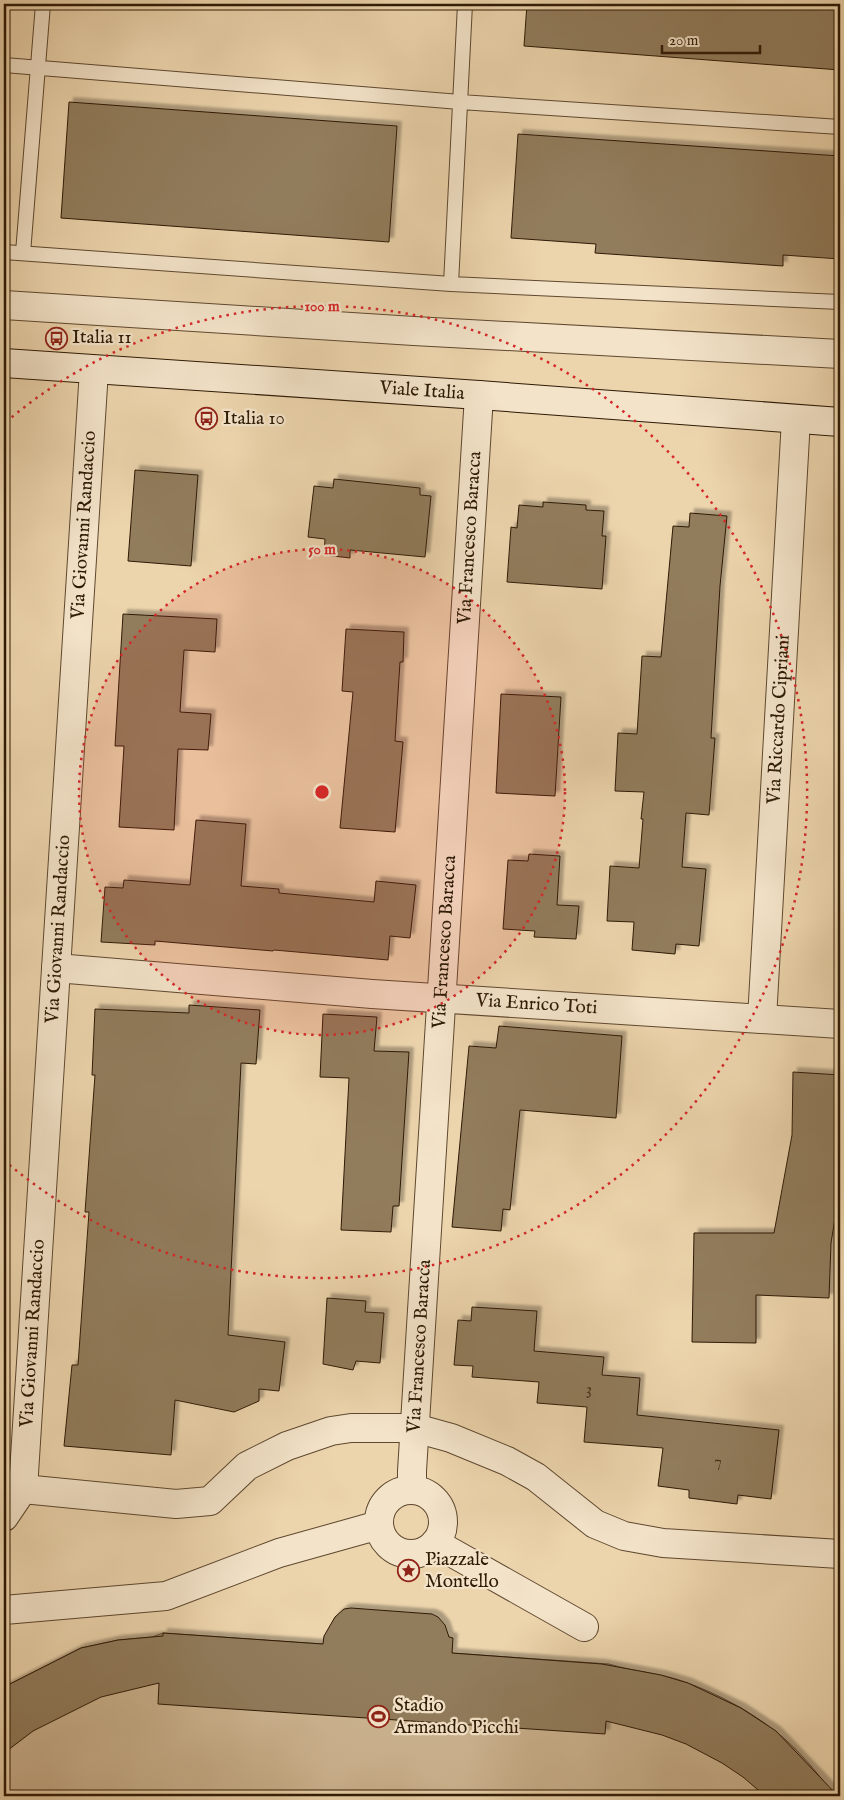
<svg xmlns="http://www.w3.org/2000/svg" width="844" height="1800" viewBox="0 0 844 1800" font-family="'IM FELL English',serif">
<defs>
<filter id="shadow"><feDropShadow dx="4.5" dy="-4.5" stdDeviation="1" flood-color="#0004"/></filter>
</defs>
<rect width="100%" height="100%" fill="#ecd4ac"/>
<filter id="stains"><feTurbulence type="fractalNoise" baseFrequency=".004" numOctaves="4"/><feColorMatrix values="0 0 0 0 .2 0 0 0 0 .09 0 0 0 0 .02 0 0 0 .5 -.17"/></filter>
<radialGradient id="worn" r=".72"><stop offset=".6" stop-color="#630" stop-opacity="0"/><stop offset="1" stop-color="#630" stop-opacity=".3"/></radialGradient>
<path fill="#ccb490" stroke="#7d674a" d="M163,1633L609,1664C635,1672 662,1673 688,1683C718,1694 750,1711 775,1731C798,1748 818,1774 835,1796H4V1687L81,1648L118,1640L152,1637Z"/>
<path fill="#917b5c" stroke="#2e1a05" filter="url(#shadow)" d="M527,4H840V70L524,46Z
M69,102L397,126L389,242L61,218Z
M518,134L840,156V259L783,255V266L595,253L596,244L511,238Z
M135,470L198,475L191,566L128,561Z
M334,479L420,488V495L431,496L425,557L350,550V558L324,555L325,539L308,537L314,486L333,488Z
M543,502L586,505V510L604,511L602,536H606L602,589L507,582L511,527L517,528L519,505L543,507Z
M690,513L727,516L720,586L711,738H715L709,815L686,813L682,867L706,869L699,946L676,944L675,954L632,950L634,922L607,921L610,866L639,868L643,819H641L644,792L615,791L618,733L637,734L642,656L661,657L673,526L689,527Z
M123,614L217,619L215,652L184,650L180,712L211,714L208,750L178,749L174,830L119,827L124,746H115Z
M346,629L404,632L403,662H400L395,741L403,742L395,832L340,828L353,692L342,691Z
M501,694L561,697L555,796L496,793Z
M196,820L246,824L241,886L279,889V893L374,902L376,881L416,885L410,938L390,936L388,960L274,950L273,951L155,941V945L101,942L105,887L123,888L124,880L190,885Z
M529,854L560,856L557,905L579,906L576,939L534,937L535,931L503,929L508,860L528,861Z
M189,1005L260,1010L256,1064L241,1063L228,1335L285,1342L279,1391L259,1389V1401L234,1412L175,1400L171,1455L64,1446L72,1365H78L89,1212H85L95,1075H92L95,1009L189,1013Z
M323,1014L377,1017L374,1051L409,1052L399,1206H393L391,1232L341,1230L349,1078L320,1077Z
M499,1026L622,1036L616,1118L520,1110L510,1210L503,1209L501,1231L452,1227L469,1046L496,1048Z
M793,1072L840,1075V1188L831,1243L829,1298L756,1295V1343L692,1342L694,1233H774L792,1135Z
M327,1298L366,1301L365,1312L384,1313L380,1363L356,1361L353,1370L323,1364Z
M472,1307L537,1311L534,1351L604,1357L602,1375L640,1378L637,1415L779,1430L771,1499L738,1495L737,1504L689,1498V1490L658,1486L663,1448L584,1442L587,1407L537,1403L539,1382L472,1377L473,1366L454,1365L458,1320L471,1321Z
M351,1608L432,1614L438,1617L445,1625L449,1637L453,1638L452,1653L602,1664L661,1675L688,1683L741,1708L776,1731L838,1796H765L743,1777L722,1763L686,1744L662,1735L606,1721L605,1734L158,1704L159,1683L101,1697L33,1731L4,1753V1687L81,1648L118,1640L163,1636V1633L323,1644L324,1636L335,1617L344,1609Z"/>
<g fill="none" stroke-linecap="round" stroke-linejoin="round">
<defs>
<path id="lane" d="M4,65L460,102L840,127
M4,252L451,284L840,302
M23,253L43,4
M451,284L465,4"/>
<g id="street">
<path d="M4,305L414,331L840,354"/>
<path id="s1" d="M56,968L372,994L840,1024"/>
<path id="s2" d="M762,1019L796,419"/>
<path id="s3" d="M23,1489L94,370"/>
<path d="M23,1489L176,1504L210,1501L247,1466L287,1446L331,1431L351,1428H415L451,1438L507,1461L536,1477L595,1524L624,1536L663,1543L840,1554"/>
<circle cx="411" cy="1522" r="32"/>
<path id="s4" d="M412,1490V1471L479,395"/>
<path d="M4,1517L23,1489"/>
<path d="M435,1543L584,1627"/>
<path d="M4,1610L166,1596L279,1553L379,1525"/>
</g>
<g id="secondary">
<path id="s5" d="M4,363L479,395L840,422"/>
</g>
</defs>
<use href="#lane" stroke="#5e482f" stroke-width="16"/>
<use href="#street" stroke="#5e482f" stroke-width="30"/>
<use href="#secondary" stroke="#2e1a05" stroke-width="30"/>
<use href="#lane" stroke="#f3e3c9" stroke-width="14"/>
<use href="#street" stroke="#f3e3c9" stroke-width="28"/>
<use href="#secondary" stroke="#f3e3c9" stroke-width="28"/>
</g>
<circle cx="322" cy="792" r="243" fill="#d62828" fill-opacity=".12"/>
<g fill="none" stroke="#d62828" stroke-width="2.5" stroke-dasharray="2.5 5">
<circle cx="322" cy="792" r="243"/>
<path d="M6 422A486 486 0 1 1 6 1162"/>
</g>
<defs>
<symbol id="bus-ring" viewBox="-11 -11 22 22"><circle r="9.5" fill="#f3e3c9" stroke="#8f2418" stroke-width="1.5"/><path d="M-5-6H5V4H4V6H2V4H-2V6H-4V4H-5ZM-3.5-4V0h7V-4ZM-3.5 1.2v1.5H-2V1.2ZM2 1.2v1.5H3.5V1.2Z" fill="#8f2418"/></symbol>
<symbol id="sight-ring" viewBox="-11 -11 22 22"><circle r="9.5" fill="#f3e3c9" stroke="#8f2418" stroke-width="1.5"/><path d="M0-6L1.8-2.2L6-1.7L2.9 1.2L3.7 5.4L0 3.3L-3.7 5.4L-2.9 1.2L-6-1.7L-1.8-2.2Z" fill="#8f2418"/></symbol>
<symbol id="stadium-ring" viewBox="-11 -11 22 22"><circle r="9.5" fill="#f3e3c9" stroke="#8f2418" stroke-width="1.5"/><path d="M0-5a6.5 5 0 1 0 0 10a6.5 5 0 1 0 0-10ZM-3.5-1.8h7v3.6h-7Z" fill="#8f2418"/></symbol>
</defs>
<g fill-rule="evenodd">
<use href="#bus-ring" x="44" y="326" width="25" height="25"/>
<use href="#bus-ring" x="194" y="406" width="25" height="25"/>
<use href="#sight-ring" x="396" y="1558" width="25" height="25"/>
<use href="#stadium-ring" x="366" y="1704" width="25" height="25"/>
</g>
<g text-anchor="middle" dominant-baseline="central" stroke-width="4.5" stroke-linejoin="round" paint-order="stroke">
<g font-size="16" fill="#47321b">
<text x="589" y="1390">3</text>
<text x="718" y="1462">7</text>
</g>
<g font-size="19" fill="#2e1a05" stroke="#f3e3c9" text-anchor="start">
<text x="72" y="338">Italia 11</text>
<text x="223" y="419">Italia 10</text>
<text x="425" y="1560">Piazzale<tspan x="425" dy="22">Montello</tspan></text>
<text x="394" y="1706">Stadio<tspan x="394" dy="22">Armando Picchi</tspan></text>
</g>
<g font-size="19" fill="#2e1a05" stroke="#f3e3c9">
<text stroke="none"><textPath href="#s5" startOffset="419">Viale Italia</textPath></text>
<text stroke="none"><textPath href="#s3" startOffset="966">Via Giovanni Randaccio</textPath></text>
<text stroke="none"><textPath href="#s4" startOffset="954">Via Francesco Baracca</textPath></text>
<text stroke="none"><textPath href="#s2" startOffset="300">Via Riccardo Cipriani</textPath></text>
<text stroke="none"><textPath href="#s3" startOffset="561">Via Giovanni Randaccio</textPath></text>
<text stroke="none"><textPath href="#s4" startOffset="549">Via Francesco Baracca</textPath></text>
<text stroke="none"><textPath href="#s1" startOffset="482">Via Enrico Toti</textPath></text>
<text stroke="none"><textPath href="#s3" startOffset="156">Via Giovanni Randaccio</textPath></text>
<text stroke="none"><textPath href="#s4" startOffset="144">Via Francesco Baracca</textPath></text>
</g>
</g>
<circle cx="322" cy="792" r="8" fill="#d62828" stroke="#f3e3c9" stroke-width="2.5"/>
<g font-size="15" text-anchor="middle" font-weight="bold" fill="#d62828" stroke="#f3e3c9" stroke-width="4.5" stroke-linejoin="round" paint-order="stroke">
<text x="322" y="311">100 m</text>
<text x="322" y="554">50 m</text>
</g>
<rect width="844" height="1800" fill="none" stroke="#ecd4ac" stroke-width="20"/>
<rect x="5" y="5" width="834" height="1790" fill="none" stroke="#2e1a05" stroke-width="2.5"/>
<rect x="10" y="10" width="824" height="1780" fill="none" stroke="#2e1a05"/>
<path d="M662 45v8h98v-8" fill="none" stroke="#2e1a05" stroke-width="2.5"/>
<text x="669" y="45" font-size="15" fill="#2e1a05" stroke="#f3e3c9" stroke-width="4" paint-order="stroke">20 m</text>
<rect width="100%" height="100%" filter="url(#stains)"/>
<rect width="100%" height="100%" fill="url(#worn)"/>
</svg>
